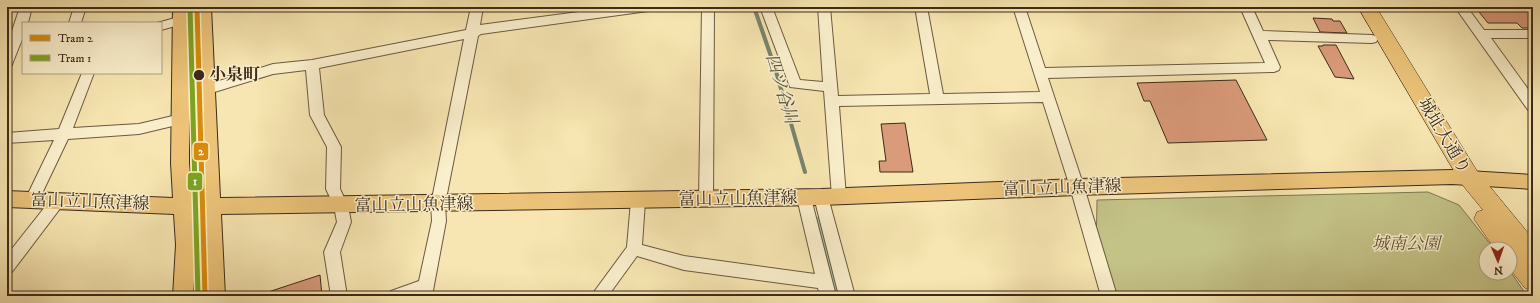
<svg xmlns="http://www.w3.org/2000/svg" width="1540" height="303" viewBox="0 0 1540 303" font-family="'IM FELL DW Pica','Noto Serif JP',serif">
<rect width="100%" height="100%" fill="#f7e6b1"/>
<filter id="stains"><feTurbulence type="fractalNoise" baseFrequency=".005" numOctaves="4"/><feColorMatrix values="0 0 0 0 .2 0 0 0 0 .09 0 0 0 0 .02 0 0 0 .5 -.17"/></filter>
<radialGradient id="worn" r=".72"><stop offset=".6" stop-color="#630" stop-opacity="0"/><stop offset="1" stop-color="#630" stop-opacity=".3"/></radialGradient>
<path fill="#c4c387" stroke="#807651" d="M1428,192L1459,205L1494,249H1486V273H1510V271L1527,296H1109L1096,252L1097,200Z"/>
<g fill="none" stroke-linecap="round" stroke-linejoin="round">
<path stroke="#77846f" stroke-width="4" d="M754,7L775,68L805,172"/>
<path fill="#9ec0a7" fill-rule="evenodd" d="M820,216L829,219L833,227L851,296H823L807,227L811,219Z"/>
</g>
<path fill="#da9b7b" stroke="#3c2a1b" d="M1475,7H1533V28H1522L1517,23H1488Z
M1313,18L1332,19L1333,21H1340L1347,33L1320,32Z
M1323,45H1336L1354,79L1335,77L1318,46H1323Z
M1236,80L1267,140L1168,143L1150,101H1144L1137,83Z
M905,123L913,172H880L879,161H886L881,124Z
M320,275L322,296H263L262,294Z"/>
<g fill="none" stroke-linecap="round" stroke-linejoin="round">
<defs>
<path id="minor" d="M20,7H32L28,23H23V37L13,62L12,65L7,67V46Z
M74,7H86L81,23H69Z
M471,7H483L480,25L617,7H654L652,10L648,11L481,34L478,36L445,204L446,221L432,296H389L391,291L419,281L432,221L431,204L464,39L319,68L324,115L341,147L340,189L348,206L351,222L340,252L347,296H331L324,252L337,222L334,206L326,189L327,147L310,115L306,70L273,74L208,94L203,92L201,89L203,86L273,64L312,60L466,30Z
M702,7H714L713,200L711,204L706,206L701,204L699,200Z
M760,7H772L800,80L823,82L818,7H830L838,96L930,94L915,7H927L943,94L1040,92L1013,7H1025L1045,68L1265,63L1240,7H1252L1263,31L1372,35L1376,36L1378,39L1376,42L1372,43L1268,40L1280,67L1279,70L1274,72L1048,78L1084,187L1117,296H1101L1070,187L1043,102L839,106L846,197L844,201L839,203L834,201L832,197L824,91L790,87Z
M1455,7H1467L1484,30H1533V38H1491L1533,96V111L1528,110Z
M182,16L186,17L188,20L186,23L161,30V23H157Z
M82,73H94L73,128L139,124L181,114L186,115L188,119L186,123L181,124L139,134L68,139L37,204L32,206L27,204L25,200L54,140L7,143V133L59,129Z
M821,191L826,193L828,197L855,296H839L814,197L816,193Z
M804,192L809,194L811,198L836,296H820L818,288L684,270L637,256L608,296H591L627,247L631,201L633,197L638,195L643,197L645,201L642,245L684,256L815,274L797,198L799,194Z
M57,196L62,198L64,202L62,206L12,272L7,274V255L52,198Z"/>
<path id="major" d="M173,7H189V163L192,198H202L195,7H211L220,198L821,189L1077,179L1452,170L1533,175V189L1452,184L1077,195L821,205L221,214L225,296H205L202,214H193L196,245L193,296H173L176,245L174,214L7,207V191L173,198L171,163Z"/>
<path id="highway" d="M1358,7H1376L1477,171L1533,239V291L1525,288L1510,269V249H1495L1474,219L1477,212L1483,210L1461,183Z"/>
</defs>
<use href="#minor" stroke="#6b5940" stroke-width="2"/>
<use href="#major" stroke="#3c2a1b" stroke-width="2"/>
<use href="#highway" stroke="#3c2a1b" stroke-width="1"/>
<use href="#minor" fill="#faefcc" fill-rule="evenodd"/>
<use href="#major" fill="#ecc378" fill-rule="evenodd"/>
<use href="#highway" fill="#ecc378" fill-rule="evenodd"/>
<defs>
<path id="tram-1" d="M197,7L205,296"/>
<path id="tram-2" d="M190,7L198,296"/>
</defs>
<use href="#tram-1" stroke="#faefcc" stroke-width="8"/>
<use href="#tram-2" stroke="#faefcc" stroke-width="8"/>
<use href="#tram-1" stroke="#dc8a05" stroke-width="5"/>
<use href="#tram-2" stroke="#7ba41f" stroke-width="5"/>
</g>
<circle fill="#3c2a1b" stroke="#faefcc" stroke-width="1.5" cx="199" cy="75" r="6"/>
<g text-anchor="middle" dominant-baseline="central" stroke-width="3" stroke-linejoin="round" paint-order="stroke">
<g font-size="17" font-weight="bold" fill="#3c2a1b" stroke="#faefcc" text-anchor="start">
<text x="209" y="75">小泉町</text>
</g>
<g font-size="17" fill="#3c2a1b" stroke="#faefcc">
<text transform="translate(1444 136) rotate(59)">城址大通り</text>
<text transform="translate(1062 188) rotate(-2)">富山立山魚津線</text>
<text transform="translate(738 199) rotate(-1)">富山立山魚津線</text>
<text transform="translate(90 202) rotate(2)">富山立山魚津線</text>
<text transform="translate(414 205) rotate(-1)">富山立山魚津線</text>
</g>
<g font-size="17" font-style="italic" fill="#5e5036" stroke="#faefcc">
<text x="1406" y="244">城南公園</text>
</g>
<g font-size="18" font-style="italic" fill="#54503e" stroke="#faefcc">
<text transform="translate(781 89) rotate(73)">四ツ谷川</text>
</g>
</g>
<g stroke="#faefcc" stroke-width="1.5">
<rect x="193" y="142" width="16" height="19" rx="4" fill="#dc8a05"/>
<rect x="187" y="172" width="16" height="19" rx="4" fill="#7ba41f"/>
</g>
<g font-size="11" text-anchor="middle" font-weight="bold" fill="#fff">
<text x="201" y="155">2</text>
<text x="195" y="185">1</text>
</g>
<rect width="1540" height="303" fill="none" stroke="#f7e6b1" stroke-width="24"/>
<rect x="8" y="8" width="1524" height="287" fill="none" stroke="#3c2a1b" stroke-width="2"/>
<rect x="12" y="12" width="1516" height="279" fill="none" stroke="#3c2a1b"/>
<rect x="22" y="22" width="140" height="52" fill="#faefcc" stroke="#aea085"/>
<rect x="30" y="35" width="20" height="6" fill="#dc8a05" stroke="#aea085"/>
<text x="58" y="42" font-size="12" fill="#3c2a1b">Tram 2</text>
<rect x="30" y="55" width="20" height="6" fill="#7ba41f" stroke="#aea085"/>
<text x="58" y="62" font-size="12" fill="#3c2a1b">Tram 1</text>
<g transform="translate(1498 261) rotate(178)"><circle r="19" fill="#faefcc" stroke="#aea085"/>
<path d="M0-3L7 15L0 10L-7 15Z" fill="#8f2418"/>
<text y="-6" font-size="11" font-weight="bold" text-anchor="middle" fill="#3c2a1b">N</text>
</g>
<rect width="100%" height="100%" filter="url(#stains)"/>
<rect width="100%" height="100%" fill="url(#worn)"/>
</svg>
